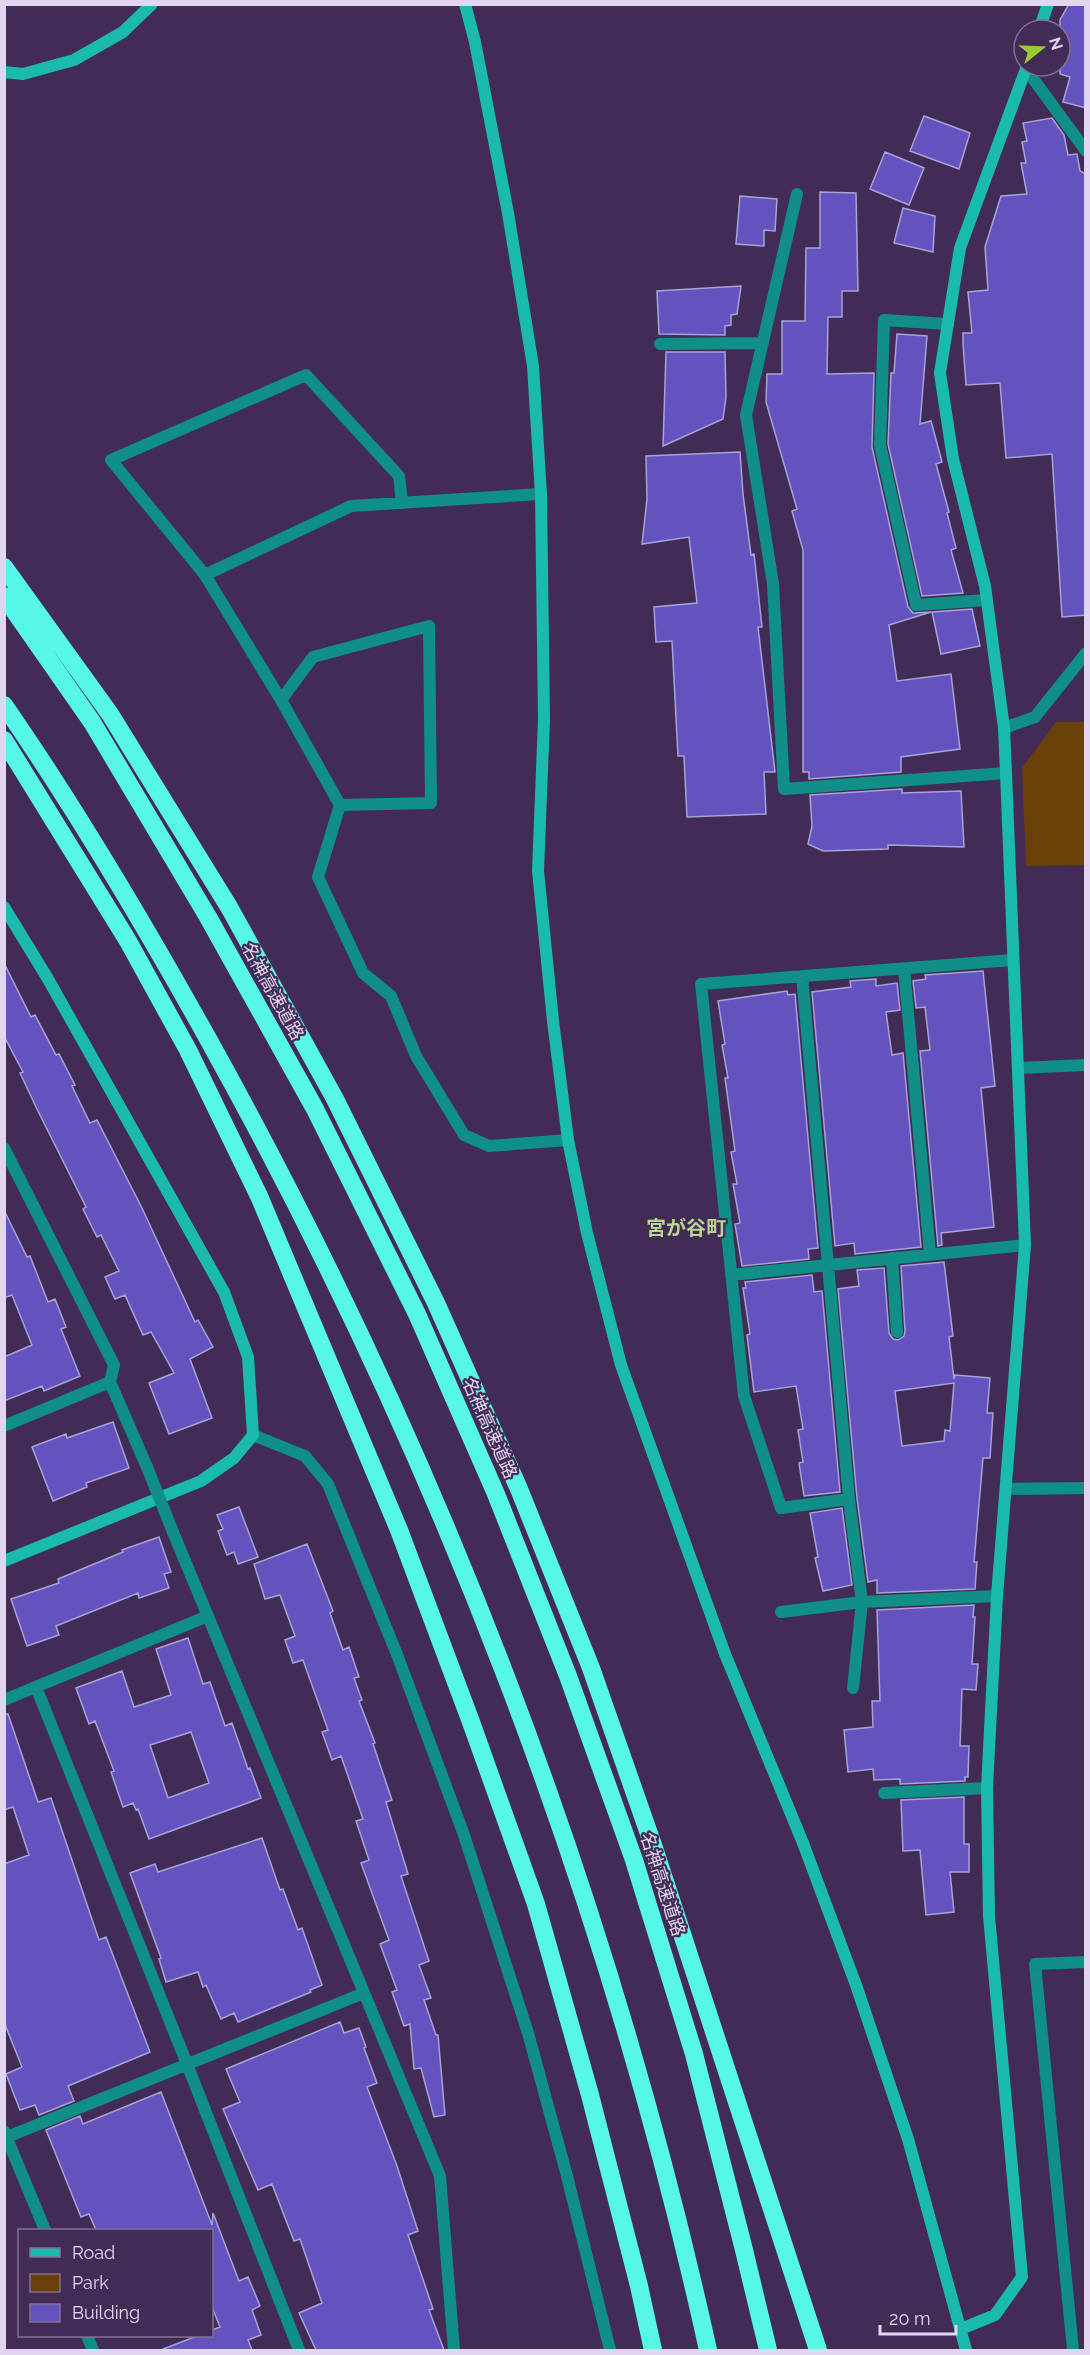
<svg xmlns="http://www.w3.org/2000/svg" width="1090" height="2355" viewBox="0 0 1090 2355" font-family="Raleway,'Noto Sans JP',sans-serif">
<rect width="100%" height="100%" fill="#422c56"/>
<path fill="#6a4009" d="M1056,722H1085V865L1026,866L1022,768Z"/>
<path fill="#6453bf" stroke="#a5a3d7" stroke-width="1.5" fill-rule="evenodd" d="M1069,4H1086V108L1063,102L1070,77L1060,74V20Z
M924,116L970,133L959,169L910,151Z
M1052,118L1064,135L1068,155L1077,154L1080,171L1086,174V615L1062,617L1052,454L1006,458L1000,383L966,385L963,343V333H972L968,292L988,290L985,247L1001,196L1027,194L1021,163H1026L1022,142L1027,141L1023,123Z
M885,152L924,168L909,205L870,189Z
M820,192L856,193L858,291H842V317H828L827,374L874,373L872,447L908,607L913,613L931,612L889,625L897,681L951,674L960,749L901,757V772L809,779V772H803V550L792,511L797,509L766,402L767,374H782V321H805L806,248H820Z
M740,196L777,199L775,231L764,230V246L736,244Z
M903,208L935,216L933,252L894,243Z
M741,286L737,314L731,315V325L725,326V335L659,334L657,291Z
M897,334L927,336L920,424L931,421L942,462L936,464L949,512L947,513L956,548L951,550L963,593L922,596L888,444L891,373H894Z
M666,352H725L726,397L723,419L663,446Z
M740,452L743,494L751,555L754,554L762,627H758L775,772H764L766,814L687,817L684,756H678L672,641L656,642L654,607L697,603L689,537L642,544L647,499L646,456Z
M972,609L980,646L941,654L932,612Z
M902,789V793L961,791L964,847L888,845V849L823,851L808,844L812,826L810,795Z
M4,963L31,1017L35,1015L56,1055L59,1054L75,1085L72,1086L90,1123L97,1120L141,1206L195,1322L198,1320L213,1347L190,1359L212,1418L169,1434L149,1383L174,1373L151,1332L143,1335L125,1295L115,1299L105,1277L119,1271L101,1235L97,1237L83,1209L86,1207L37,1109L20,1073L23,1072L4,1036Z
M983,971L995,1086L981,1088L994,1227L941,1233L942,1245L938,1246L920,1051L930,1050L925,1007L916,1008L913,981L926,979L925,975Z
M876,979V986L897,983L900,1010L886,1012L892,1055L903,1053L921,1247L855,1254L854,1243L835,1246L812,992L851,987L850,981Z
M787,991L788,995L795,994L818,1248L808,1249L809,1259L742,1266L735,1224L740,1223L733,1184H737L731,1152L735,1151L725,1078H728L722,1045L725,1044L718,1001Z
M4,1210L27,1257L30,1256L48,1302L55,1299L66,1327L61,1329L80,1376L44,1391L42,1386L4,1401V1357L32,1345L12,1295L4,1298Z
M944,1262L953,1336L949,1337L954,1379L955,1375L990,1378L987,1413H993L990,1458H983L974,1562H977L975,1589L877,1593V1580L868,1582L857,1498L838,1289L859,1286L857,1270L884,1268L889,1333L893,1339L898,1340L904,1336L905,1331L901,1266ZM954,1383L950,1431L945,1430L944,1441L902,1446L895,1391Z
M812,1275L814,1292L822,1291L840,1492L804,1496L799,1463L803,1462L798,1430L803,1429L796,1386L754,1392L747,1335L750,1334L743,1288H746L745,1282Z
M113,1422L129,1468L86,1483L87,1487L53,1501L32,1447L66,1434L67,1438Z
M239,1507L258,1557L238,1564L234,1552L227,1555L218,1531L223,1529L217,1515Z
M842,1508L852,1585L823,1591L815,1558L818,1557L810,1513Z
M159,1537L171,1572L164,1574L169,1588L139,1598L138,1593L56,1626L59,1635L27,1646L11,1599L59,1583L58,1579L123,1552L122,1550Z
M307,1544L333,1611L330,1613L343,1650L349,1647L359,1677L354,1678L362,1700L359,1701L375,1743L373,1744L392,1800L386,1802L408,1874L401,1876L429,1961L419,1965L431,1998L424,2000L436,2035H438L445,2115L434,2117L421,2068L414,2069L410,2024L404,2026L392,1992L397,1990L380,1944L389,1940L361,1863L369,1860L356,1821L363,1819L341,1756L332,1760L322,1732L328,1730L303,1660L293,1663L285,1640L295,1636L280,1595L265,1599L254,1564Z
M974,1605L973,1617H975L972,1664H978L976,1690L962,1689L960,1746H969L968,1777H965V1781L900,1784V1779L874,1780L873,1769L848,1772L844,1730L873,1727L872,1701H880L877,1610Z
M188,1638L203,1684L210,1682L225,1726L232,1723L248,1769L250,1768L261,1798L149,1839L138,1809L136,1810L133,1803L123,1807L111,1772L114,1771L95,1721L89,1724L76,1688L122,1671L134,1707L171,1695L156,1649ZM191,1732L209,1783L168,1798L150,1745Z
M4,1714H8L38,1802L51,1798L99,1940L106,1937L150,2052L68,2086L74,2101L39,2115L35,2105L20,2110L6,2074L22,2067L4,2022V1864L29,1855L13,1807L4,1810Z
M964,1797V1844H969V1872H950L954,1912L926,1915L920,1850L903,1851L901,1800Z
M262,1838L280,1890L283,1889L298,1930L302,1928L322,1985L310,1990L311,1992L238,2022L234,2013L221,2019L206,1985L203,1987L198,1972L166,1982L159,1959L161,1958L130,1873L155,1864L158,1872Z
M340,2022L344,2033L359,2028L366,2047L364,2048L377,2083L367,2087L397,2166L418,2231L408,2235L433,2309L429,2310L444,2350H316L299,2313L322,2303L300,2239L294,2241L272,2184L258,2190L223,2109L240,2102L226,2069Z
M161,2092L212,2225L213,2213L239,2281L248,2277L260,2306L252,2310L261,2335L248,2340L252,2350H163V2349L197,2336H212V2330L220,2327L212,2307V2230H96L89,2214L81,2217L46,2130L80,2116L83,2124Z"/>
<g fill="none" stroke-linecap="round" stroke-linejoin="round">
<path stroke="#0f8f86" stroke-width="12" d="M1026,69L1086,151
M797,194L746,415L773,584L784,789L1006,773
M948,324L884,320L880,445L916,605L986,600
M660,344L762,343
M402,503L399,476L306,375L111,460L205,575L281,700L340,805L318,877L363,973L391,996L416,1056L464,1135L489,1146L568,1140
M205,575L351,506L541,494
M281,700L313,657L429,626L431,803L340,805
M1004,728L1035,717L1086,653
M904,969L930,1254
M802,976L849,1499L862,1602L853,1688
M1018,1068L1086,1065
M4,1148L114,1365L110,1382L147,1467
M892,1258L897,1332
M731,1275L1025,1245
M4,1426L110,1382
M253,1435L305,1456L328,1484L398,1657L464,1835L528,2033L567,2176L610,2350
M1006,1489L1086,1488
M849,1499L781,1508L744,1396L701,984L1013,960
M173,1532L440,2176L454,2350
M781,1612L862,1602L997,1596
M36,1687L187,2064L299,2350
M4,1700L208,1616
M884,1793L987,1788
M4,2131L45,2230
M7,2137L364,1993
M87,2336L93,2350
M1073,2350L1035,1964L1086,1962"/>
<path stroke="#1abbae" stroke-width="12" d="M465,4L475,42L508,213L533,366L541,494L544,720L538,871L553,1021L568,1140L587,1233L621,1365L725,1654L803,1843L856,1985L908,2139L966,2350
M1039,30L1048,4
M4,72L23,74L74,60L123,32L152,4
M4,907L48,979L224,1292L248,1357L253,1435L234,1458L201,1481L4,1561
M961,2329L995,2315L1022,2277L989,1916L987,1788L997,1596L1025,1245L1006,773L1004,728L985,586L953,459L940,373L960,248L1027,66"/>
<path stroke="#57f7e8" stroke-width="18" d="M4,567L110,714L229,907L335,1099L436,1303L519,1489L591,1668L654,1848L818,2350
M4,596L92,722L208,917L315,1109L417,1314L496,1494L568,1676L634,1860L694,2054L744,2250L768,2350
M4,705C78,812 144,924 207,1037C436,1448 607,1891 708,2350
M4,740L128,941L188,1050L259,1196L399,1530L471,1722L536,1904L590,2095L639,2286L653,2350"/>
<path stroke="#0f8f86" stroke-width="12" d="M147,1467L173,1532"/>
</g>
<g text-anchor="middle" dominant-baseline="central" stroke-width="4.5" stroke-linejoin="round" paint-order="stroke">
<g font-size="18" fill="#e1d5ef" stroke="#422c56">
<text transform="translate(273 991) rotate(61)">名神高速道路</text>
<text transform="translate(490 1428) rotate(66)">名神高速道路</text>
<text transform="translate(663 1884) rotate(72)">名神高速道路</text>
</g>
<g font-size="20" font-weight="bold" fill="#bad78f" stroke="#422c56">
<text x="686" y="1228">宮が谷町</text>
</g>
</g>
<rect width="1090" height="2355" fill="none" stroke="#e1d5ef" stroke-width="12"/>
<rect x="18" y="2229" width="195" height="108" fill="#422c56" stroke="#827093" stroke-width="1.5"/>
<rect x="30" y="2248" width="30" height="9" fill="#1abbae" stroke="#827093" stroke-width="1.5"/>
<text x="72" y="2259" font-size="18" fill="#e1d5ef">Road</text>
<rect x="30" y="2274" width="30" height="18" fill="#6a4009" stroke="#827093" stroke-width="1.5"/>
<text x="72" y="2289" font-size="18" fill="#e1d5ef">Park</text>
<rect x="30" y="2304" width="30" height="18" fill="#6453bf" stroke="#827093" stroke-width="1.5"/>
<text x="72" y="2319" font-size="18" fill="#e1d5ef">Building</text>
<g transform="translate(1042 48) rotate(72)"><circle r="28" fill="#422c56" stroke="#827093" stroke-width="1.5"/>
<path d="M0-4.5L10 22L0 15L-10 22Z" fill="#9acb35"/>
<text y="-9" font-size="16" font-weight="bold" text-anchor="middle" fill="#e1d5ef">N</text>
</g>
<path d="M880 2325v9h76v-9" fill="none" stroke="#e1d5ef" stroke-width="3"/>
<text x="889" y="2325" font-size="18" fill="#e1d5ef" stroke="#422c56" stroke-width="4.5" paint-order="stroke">20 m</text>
</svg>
